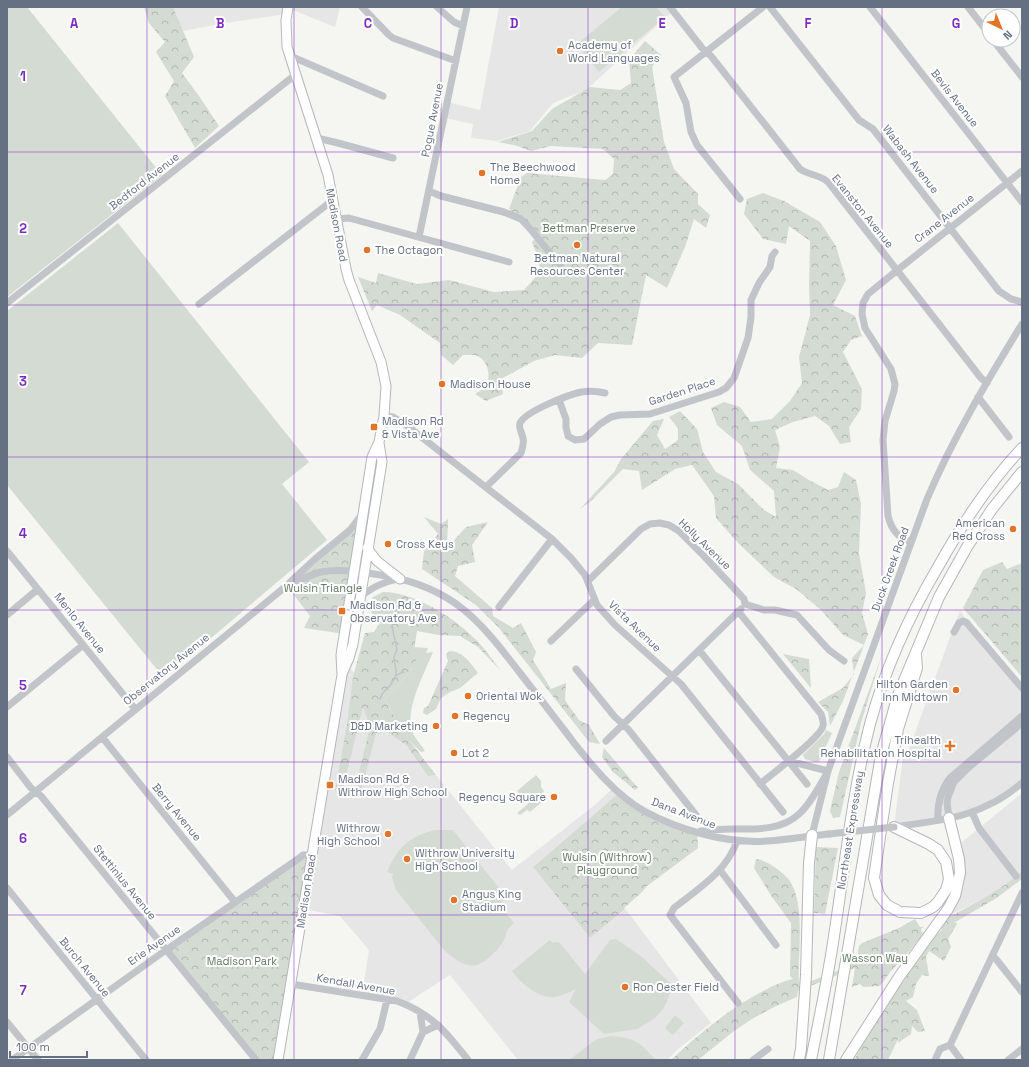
<svg xmlns="http://www.w3.org/2000/svg" width="1029" height="1067" viewBox="0 0 1029 1067" font-family="'Space Grotesk',sans-serif">
<defs>
<pattern id="forest-crowns" width="20" height="18" patternUnits="userSpaceOnUse"><rect width="20" height="18" fill="#d4dbd2"/><path d="M2 6a3 3 0 1 1 6 0M12 15a3 3 0 1 1 6 0" fill="none" stroke="#b0b6b0"/></pattern>
</defs>
<rect width="100%" height="100%" fill="#f5f6f2"/>
<path fill="#e6e6e6" d="M172,7H340L335,27L288,8L287,14L225,23L178,32Z
M499,7H670L673,11L586,90L553,103L530,131L497,141L471,138L473,124L444,118L447,102L480,110Z
M960,610L969,625L1022,688V783L983,808L894,827L903,757L909,749Z
M347,664L512,870L596,804L614,787L620,792L533,867L590,938L625,909L631,916L711,1023L678,1049L667,1060H518L450,975L405,1004L362,996L369,950L340,916L303,909Z
M1022,793V871L1006,884L982,899L948,916L964,872V860L961,843Z"/>
<path fill="#d4dbd2" d="M7,7H27L162,175L7,297Z
M622,7H656L665,17L599,72L577,44Z
M118,223L309,462L282,484L327,540L164,678L7,485V311Z
M414,647L428,648L426,653L433,652C425,672 405,709 412,730C414,738 421,744 425,751L421,752C405,738 395,718 385,700L413,668Z
M826,730L832,733L819,762H815L805,759L803,755L824,734Z
M536,775L541,781V787L544,791L539,799L541,803L530,812L527,810L520,815L517,813L528,804L517,791Z
M435,830H453L507,898L499,904L514,923C504,931 508,933 503,942C496,952 481,969 468,965C461,964 449,955 444,950L396,890L392,878L393,874L387,872C397,848 410,836 435,830Z
M616,939L642,957L673,986L664,1008L655,1018L637,1029L604,1034L569,1002L576,989C570,992 561,996 555,997C539,999 520,983 512,971L550,940L553,943L555,942H559L585,974L610,940Z
M675,1015L684,1023L673,1035L665,1028Z
M611,1036C636,1038 639,1042 655,1059L569,1060L597,1039Z"/>
<path fill="url(#forest-crowns)" d="M144,7H173L194,57L182,73L199,96L219,126L195,148L165,96L174,81L156,52L165,42L149,23Z
M645,41L661,55L652,67L664,142L674,169L698,194V204L710,215L706,228L694,219L685,247L667,288L646,275L632,345L598,343L582,358L555,355L534,361L501,379L503,394L486,401L475,394C478,392 481,391 483,389C493,380 489,359 475,355C472,355 466,355 463,355L453,365L441,355L440,343L400,315L377,305L372,311L358,277L376,283L378,273L417,284L449,280L494,292L524,290L540,272L539,260L532,242L535,239L520,221L508,217L435,198L436,191L510,211L511,209H509L521,177L527,173L605,180L613,174L614,159L603,149L551,146L531,151L514,145L498,142L532,131L552,109L590,87L620,90L631,83L629,60Z
M763,193L784,201L820,222L836,246L846,280L833,305L855,316L862,336L851,340L843,352L862,389L861,409L849,427L851,442L840,444L829,426L815,416L793,422L775,430L780,447L776,468L793,470L809,480L828,490L838,487L844,472L856,480L861,504L859,553L866,593L862,613L868,634L843,701L830,726L828,712L818,702L843,688L854,674L852,658L864,645L843,635L821,610L796,589L774,577L738,543L716,518L714,496L692,465L675,469L642,490L639,471L623,469L591,501L580,509L614,472L621,459L653,421L664,419L657,435L665,449L678,440V428L669,417L680,411L697,429L703,452L716,472L738,484L764,510L776,517L774,491L750,470L742,446L717,425L711,408L724,402L740,407L751,422L772,419L790,401L802,383L799,357L810,315L809,285L810,241L789,226L786,244L763,239L744,214L747,199Z
M363,514L345,634L304,628L310,616L290,590L285,587Z
M424,517L441,524L448,519L447,548L466,527L488,522L472,545L475,562L458,566L455,576L492,608L493,616L513,628L521,623L536,652L533,660L551,689L566,683L565,700L579,720L589,725L600,744L589,742L499,628L476,605L422,569L424,551L438,534Z
M1002,562L1007,569L1022,563V677L963,608L983,570Z
M383,592C416,592 458,620 480,644C488,653 494,662 501,671L478,647L460,636L439,635L417,631L414,650L417,657L413,668L385,700C399,727 417,751 436,775L428,776L407,746L388,732L376,733L362,788L355,789L370,727L363,707L343,788L335,791L347,724L353,677L365,633L374,632L379,624L368,607L373,597Z
M449,651C463,651 470,662 478,673L460,688L450,692L441,698L436,709L427,715L423,713L424,708L428,706L448,661L446,655Z
M783,654L809,659L811,688Z
M882,655L861,723L840,817L833,818L830,811L839,772Z
M604,748L638,788L635,790L613,772L602,757Z
M620,792L645,811L697,832L698,848L647,886L641,893L624,908L625,909L590,938L533,867Z
M816,847L838,848L825,914L814,913Z
M312,855L278,1060H256L166,950L298,859Z
M756,859C764,860 770,864 776,868C781,872 788,877 791,883C806,909 797,957 799,986L856,963L859,946L862,943L899,928L915,919L920,927H924L921,929L922,933L943,922L946,917L955,914L982,899L1006,884L1022,871V879L995,899L957,921L955,922L957,924L948,939L951,947L944,961L929,951L926,957L929,976L922,975L916,984L913,997L906,1001L917,1010L925,1031L918,1032L912,1026L911,1034L898,1043L899,1037L888,1060H854L881,1012L937,934L942,930L941,927L920,938L907,954L891,971L880,986L863,987L860,984L852,987L855,968L798,991L797,997L776,1006L752,1019L734,1031L698,1060H671C700,1033 731,1007 767,989C775,985 784,981 793,979L790,976L791,923L772,897L754,868Z"/>
<g fill="none" stroke-linecap="round" stroke-linejoin="round">
<path stroke="#bdc6cd" stroke-width="1.5" d="M396,675L404,672
M380,699C382,690 394,685 396,675C398,665 390,661 397,650L392,626L400,608L407,602"/>
<defs>
<path id="major" d="M367,548L377,561L400,579
M342,674L349,658L353,644L382,462L379,443
M278,1060L342,675L341,655L372,457L379,442L384,416L386,386L381,362L349,280L346,269L328,175L287,47L286,20L288,7"/>
<path id="highway" d="M894,827L929,844L938,850L946,862L949,879L946,890L938,902L933,907L921,913L900,912L887,905L879,895L874,878L888,783L898,729L917,668L916,655
M799,1060L801,1049L806,975L809,863L812,835
M811,1060C819,1019 828,978 834,936C845,865 852,794 870,724C885,669 909,616 938,567C962,524 988,484 1022,448
M829,1060L881,755L898,695L939,597L967,547L992,509L1022,472
M846,1060L899,977L948,909L955,896L960,873L959,859L949,818"/>
</defs>
<use href="#major" stroke="#b4b7bc" stroke-width="11"/>
<use href="#highway" stroke="#b4b6ba" stroke-width="12"/>
<path stroke="#c1c4c8" stroke-width="7" d="M362,7L389,35L393,38L456,61
M437,7L454,22L463,26
M670,7L702,48L711,56L800,169C810,176 820,174 829,183L981,378L987,383
M770,7L859,120L873,129L999,291L1011,299L1022,302
M870,7L1022,202
M968,7L989,34
M993,40L1022,77
M288,55L383,96
M317,138L338,143L393,158
M429,191L441,196L504,212L521,219L532,231L560,265
M740,199L697,145L691,132L686,103L674,77L763,7
M336,219L349,218L509,262
M419,237L467,7
M7,303L295,75
M199,304L333,200
M978,397L1009,437
M559,400L566,419V427L568,436L575,440L584,439L600,424L611,417L620,415L650,414L719,392L726,388L734,378L748,338L751,317V300L759,283L770,267L772,256L775,252
M384,416L393,417L406,425L552,539L571,558L585,575L597,605L615,625L681,684L783,812
M486,487L521,453C523,447 524,443 523,438C522,433 518,427 520,423C526,411 568,395 581,392C589,391 597,391 605,393
M911,542C897,536 892,531 888,516L883,440L885,421L894,391L895,384L891,369L865,328L862,314L863,303L868,294L900,268L1022,171
M7,551L135,709
M588,581L641,529L650,524L660,523L669,525L679,531L704,556L744,599L745,604
M290,582L315,559L350,530L362,514
M360,597C372,588 382,582 397,579
M745,604L764,610H775L797,615L829,650L844,661
M499,607L552,539
M738,611L821,714C822,717 824,722 823,726C820,738 772,774 760,784
M7,615L38,589
M954,632L959,623L963,621L966,622L1022,688
M551,641L594,600
M699,650L807,784
M576,669L614,716L628,729L696,815
M7,707L83,645
M102,737L235,902
M606,741L741,609
M7,757L31,788L41,796L256,1060
M972,812L979,828L1016,876
M7,815L285,587C297,582 309,575 321,572C341,568 367,573 386,576C454,588 480,621 520,673C538,696 556,719 574,743C594,768 616,795 644,811C679,830 727,844 767,841C788,840 808,836 829,834
M949,818L947,803L948,797L954,782L968,768L1022,723
M938,820C937,804 940,791 950,778L1022,716
M894,827C926,822 959,820 988,805C1001,800 1012,791 1022,783
M701,831C711,830 721,829 731,829C754,829 781,831 799,814C811,803 820,785 828,771L789,761
M812,835L828,771L927,499C953,438 987,381 1022,324
M737,841C727,871 698,889 674,908L670,915L738,1003
M720,870L776,945
M7,888L146,1060
M992,956L996,959L1022,992
M291,984L397,1001C432,1014 446,1032 468,1060
M7,1022L38,1060
M423,1032L438,1025
M950,1045L1022,893
M950,1045L961,1060
M12,1060L166,950L298,859L303,855H312
M362,1060L380,1029L387,1000
M410,1060L423,1032L420,1012
M753,1060L768,1049
M935,1060L940,1049L950,1045
M1008,1060L1022,1049"/>
<use href="#major" stroke="#fff" stroke-width="9"/>
<use href="#highway" stroke="#fff" stroke-width="10"/>
<path stroke="#c1c4c8" stroke-width="7" d="M829,834L894,827"/>
</g>
<path fill="none" stroke="#7b2cbf" stroke-width="1" stroke-opacity="0.55" d="M147,7V1060M294,7V1060M441,7V1060M588,7V1060M735,7V1060M882,7V1060M7,152H1022M7,305H1022M7,457H1022M7,610H1022M7,762H1022M7,915H1022"/>
<g fill="#e17427" stroke="#fff" stroke-width="1.5">
<circle cx="560" cy="51" r="4"/>
<circle cx="482" cy="173" r="4"/>
<circle cx="577" cy="245" r="4"/>
<circle cx="367" cy="250" r="4"/>
<circle cx="442" cy="384" r="4"/>
<rect x="370" y="423" width="8" height="8" rx="2"/>
<circle cx="1013" cy="529" r="4"/>
<circle cx="388" cy="544" r="4"/>
<rect x="338" y="607" width="8" height="8" rx="2"/>
<circle cx="956" cy="690" r="4"/>
<circle cx="468" cy="696" r="4"/>
<circle cx="455" cy="716" r="4"/>
<circle cx="436" cy="726" r="4"/>
<path d="M948 740h4v4h4v4h-4v4h-4v-4h-4v-4h4z"/>
<circle cx="454" cy="753" r="4"/>
<rect x="326" y="781" width="8" height="8" rx="2"/>
<circle cx="554" cy="797" r="4"/>
<circle cx="388" cy="834" r="4"/>
<circle cx="407" cy="859" r="4"/>
<circle cx="454" cy="900" r="4"/>
<circle cx="625" cy="987" r="4"/>
</g>
<g text-anchor="middle" dominant-baseline="central" stroke-width="4" stroke-linejoin="round" paint-order="stroke">
<g font-size="11" fill="#657083" stroke="#fff" text-anchor="start">
<text x="568" y="45">Academy of<tspan x="568" dy="13">World Languages</tspan></text>
<text x="490" y="167">The Beechwood<tspan x="490" dy="13">Home</tspan></text>
<text x="375" y="250">The Octagon</text>
<text x="577" y="258" text-anchor="middle">Bettman Natural<tspan x="577" dy="13">Resources Center</tspan></text>
<text x="450" y="384">Madison House</text>
<text x="382" y="421">Madison Rd<tspan x="382" dy="13">&amp; Vista Ave</tspan></text>
<text x="1005" y="523" text-anchor="end">American<tspan x="1005" dy="13">Red Cross</tspan></text>
<text x="396" y="544">Cross Keys</text>
<text x="350" y="605">Madison Rd &amp;<tspan x="350" dy="13">Observatory Ave</tspan></text>
<text x="948" y="684" text-anchor="end">Hilton Garden<tspan x="948" dy="13">Inn Midtown</tspan></text>
<text x="476" y="696">Oriental Wok</text>
<text x="463" y="716">Regency</text>
<text x="428" y="726" text-anchor="end">D&amp;D Marketing</text>
<text x="941" y="740" text-anchor="end">Trihealth<tspan x="941" dy="13">Rehabilitation Hospital</tspan></text>
<text x="462" y="753">Lot 2</text>
<text x="338" y="779">Madison Rd &amp;<tspan x="338" dy="13">Withrow High School</tspan></text>
<text x="546" y="797" text-anchor="end">Regency Square</text>
<text x="380" y="828" text-anchor="end">Withrow<tspan x="380" dy="13">High School</tspan></text>
<text x="415" y="853">Withrow University<tspan x="415" dy="13">High School</tspan></text>
<text x="462" y="894">Angus King<tspan x="462" dy="13">Stadium</tspan></text>
<text x="633" y="987">Ron Oester Field</text>
</g>
<g font-size="11" fill="#657083" stroke="#fff">
<text transform="translate(955 98) rotate(52)">Bevis Avenue</text>
<text transform="translate(432 120) rotate(-79)">Pogue Avenue</text>
<text transform="translate(911 159) rotate(52)">Wabash Avenue</text>
<text transform="translate(144 181) rotate(-38)">Bedford Avenue</text>
<text transform="translate(863 211) rotate(51)">Evanston Avenue</text>
<text transform="translate(944 218) rotate(-38)">Crane Avenue</text>
<text transform="translate(337 225) rotate(79)">Madison Road</text>
<text transform="translate(682 391) rotate(-18)">Garden Place</text>
<text transform="translate(705 544) rotate(44)">Holly Avenue</text>
<text transform="translate(890 569) rotate(-70)">Duck Creek Road</text>
<text transform="translate(80 623) rotate(51)">Menlo Avenue</text>
<text transform="translate(635 626) rotate(44)">Vista Avenue</text>
<text transform="translate(166 669) rotate(-39)">Observatory Avenue</text>
<text transform="translate(177 812) rotate(51)">Berry Avenue</text>
<text transform="translate(684 813) rotate(21)">Dana Avenue</text>
<text transform="translate(850 830) rotate(-81)">Northeast Expressway</text>
<text transform="translate(125 882) rotate(51)">Stettinius Avenue</text>
<text transform="translate(306 891) rotate(-81)">Madison Road</text>
<text transform="translate(154 945) rotate(-35)">Erie Avenue</text>
<text transform="translate(85 967) rotate(51)">Burch Avenue</text>
<text transform="translate(356 984) rotate(10)">Kendall Avenue</text>
</g>
<g font-size="11" fill="#647a64" stroke="#fff">
<text x="589" y="228">Bettman Preserve</text>
<text x="323" y="588">Wulsin Triangle</text>
<text x="607" y="857">Wulsin (Withrow)<tspan x="607" dy="13">Playground</tspan></text>
<text x="875" y="958">Wasson Way</text>
<text x="242" y="961">Madison Park</text>
</g>
</g>
<g font-size="13" text-anchor="middle" font-weight="bold" fill="#7b2cbf" stroke="#fff" stroke-width="4" stroke-linejoin="round" paint-order="stroke">
<text x="74" y="28">A</text>
<text x="220" y="28">B</text>
<text x="368" y="28">C</text>
<text x="514" y="28">D</text>
<text x="662" y="28">E</text>
<text x="808" y="28">F</text>
<text x="956" y="28">G</text>
<text x="23" y="81">1</text>
<text x="23" y="233">2</text>
<text x="23" y="386">3</text>
<text x="23" y="538">4</text>
<text x="23" y="690">5</text>
<text x="23" y="843">6</text>
<text x="23" y="995">7</text>
</g>
<rect width="1029" height="1067" fill="none" stroke="#657083" stroke-width="16"/>
<g transform="translate(1001 28) rotate(137)"><circle r="19" fill="#ffffff" stroke="#c1c6cd"/>
<path d="M0-3L7 15L0 10L-7 15Z" fill="#e17427"/>
<text y="-6" font-size="11" font-weight="bold" text-anchor="middle" fill="#657083">N</text>
</g>
<path d="M10 1051v6h77v-6" fill="none" stroke="#657083" stroke-width="2"/>
<text x="16" y="1051" font-size="12" fill="#657083" stroke="#ffffff" stroke-width="3" paint-order="stroke">100 m</text>
</svg>
